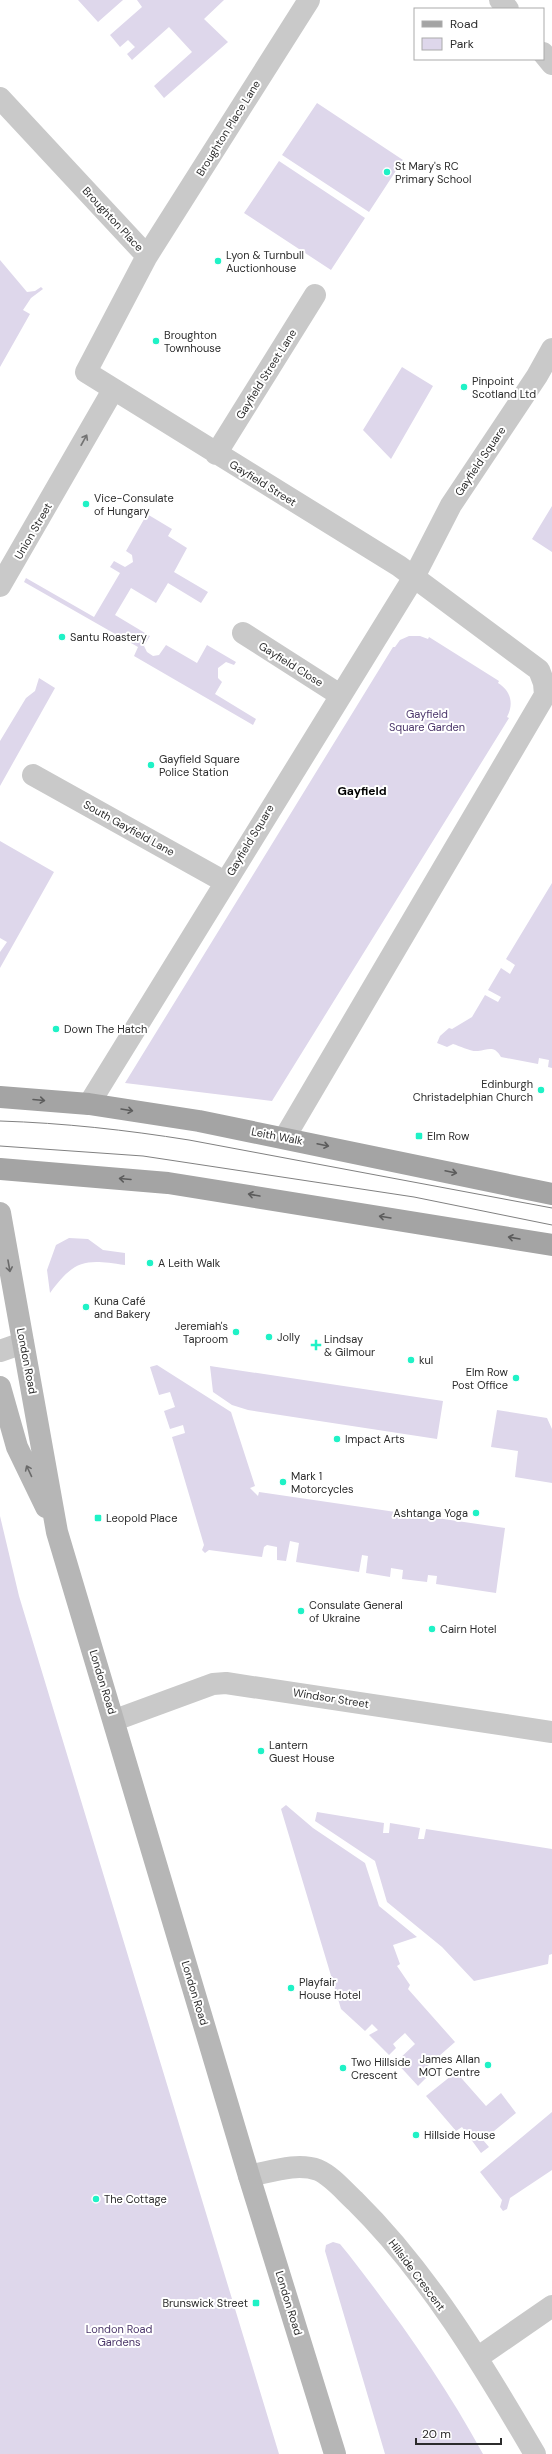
<svg xmlns="http://www.w3.org/2000/svg" width="552" height="2454" viewBox="0 0 552 2454" font-family="'DM Sans',sans-serif">
<rect width="100%" height="100%" fill="#fff"/>
<path fill="#ded7eb" d="M78,0H123L98,22Z
M137,0H224L204,19L228,42L164,98L154,86L192,52L169,27L132,60L127,54L135,47L128,40L120,47L110,35L142,7Z
M317,103L403,160L369,212L282,155Z
M279,161L365,218L331,270L244,213Z
M0,260L27,292L35,291L41,287L43,289L31,298L23,310L30,314L0,367Z
M402,367L433,386L391,459L363,430Z
M552,506V552L532,539Z
M147,514L172,529L168,536L187,548L174,572L208,592L201,603L168,583L156,603L131,588L115,615L150,636L144,646L147,652L153,656L159,655L166,645L197,663L207,645L236,662L234,665L226,662L218,668V678L222,682L215,694L256,719L253,725L134,656L138,647L24,582L26,578L94,617L120,573L110,567L114,561L125,567L133,562L132,555L126,551Z
M409,636H420L428,639L429,637L499,681L498,683C511,691 514,704 507,717L509,718L272,1101L125,1083L393,647H395L400,640Z
M39,678L55,688L0,786V741L26,698L35,691Z
M0,841L54,872L0,968V952L7,942L0,938Z
M552,883V1068L548,1067L549,1060L539,1058L538,1064L501,1057C494,1045 488,1050 478,1051C471,1052 460,1046 453,1044L447,1047L437,1043L440,1036L449,1028L452,1029L472,1017L485,995L498,1002L501,997L488,990L501,968L510,974L515,965L506,959Z
M69,1238L88,1239L103,1250L125,1253V1265C85,1259 75,1259 50,1293L47,1270L56,1245Z
M157,1365L231,1412L255,1486L250,1488L258,1496L259,1492L505,1528L496,1593L436,1584L437,1576L428,1575L427,1582L402,1579L403,1570L391,1568L390,1577L366,1573L368,1556L362,1555L359,1572L296,1562L299,1543L290,1541L286,1561L277,1560V1547L267,1545L264,1547L262,1557L209,1550L205,1553L202,1550L204,1545L172,1437L185,1433L183,1425L170,1429L164,1411L175,1407L170,1392L159,1395L150,1367Z
M210,1366L443,1401L437,1439L248,1410L232,1405L213,1392Z
M497,1410L547,1418L552,1429V1483L515,1477L518,1451L491,1447Z
M0,1516L19,1596L279,2454H0Z
M286,1805L313,1828L365,1863L379,1906L417,1937L393,1945L400,1964L397,1966L410,1985L408,1989L455,2042L421,2072L426,2078L418,2086L396,2062L415,2044L405,2033L393,2044L396,2048L389,2055L369,2035L378,2030L372,2024L365,2031L341,2009L281,1809Z
M317,1812L384,1823L383,1833H389L390,1823L420,1828L418,1839H424L426,1829L552,1849V1954L549,1955L548,1964L474,1981L442,1947L387,1902L375,1861L315,1821Z
M456,2072L486,2106L501,2093L516,2113L483,2140L489,2147L481,2153L462,2127L456,2131L426,2096Z
M552,2112V2170L510,2198L507,2209L503,2211L500,2207L502,2200L480,2172Z
M333,2242L340,2244L349,2255C398,2318 445,2384 483,2454H385L325,2251L326,2245Z"/>
<g fill="none" stroke-linecap="round" stroke-linejoin="round">
<path stroke="#c9c9c9" stroke-width="22" d="M500,0L508,9
M543,53L552,64
M0,98L147,256
M216,454L315,295
M0,586L113,390
M243,633L340,695
M33,775L225,882
M89,1104L414,577L451,505L537,376L552,349
M285,1137L545,695L544,683L539,670L399,566L86,372L147,256L309,0
M0,1351L23,1343
M115,1720L213,1684L226,1683L552,1732
M249,2176C270,2172 297,2162 318,2170C332,2176 344,2191 355,2201C428,2273 483,2365 535,2454
M477,2358L552,2306"/>
<path stroke="#b6b6b6" stroke-width="22" d="M0,1213L57,1532L249,2176L335,2454
M0,1387L17,1447L46,1507"/>
<path stroke="#a4a4a4" stroke-width="22" d="M0,1097L89,1104L199,1121L552,1194
M0,1169L168,1183L552,1245"/>
<path stroke="#818181" stroke-width="1" d="M0,1121C64,1123 126,1130 189,1140L552,1208
M0,1146L143,1156L414,1197L552,1225"/>
</g>
<defs><path id="oneway-shaft" d="M-6 0H5M1.5-3L5.5 0L1.5 3" fill="none" stroke-width="1.6" stroke-linecap="round" stroke-linejoin="round"/></defs>
<use stroke="#737373" href="#oneway-shaft" transform="translate(84 440) rotate(-61)"/>
<g stroke="#5c5c5c">
<use href="#oneway-shaft" transform="translate(39 1100) rotate(5)"/>
<use href="#oneway-shaft" transform="translate(127 1110) rotate(9)"/>
<use href="#oneway-shaft" transform="translate(323 1145) rotate(12)"/>
<use href="#oneway-shaft" transform="translate(451 1172) rotate(12)"/>
<use href="#oneway-shaft" transform="translate(125 1179) rotate(-175)"/>
<use href="#oneway-shaft" transform="translate(254 1195) rotate(-170)"/>
<use href="#oneway-shaft" transform="translate(385 1217) rotate(-171)"/>
<use href="#oneway-shaft" transform="translate(514 1238) rotate(-170)"/>
</g>
<g stroke="#6a6a6a">
<use href="#oneway-shaft" transform="translate(9 1266) rotate(80)"/>
<use href="#oneway-shaft" transform="translate(29 1471) rotate(-115)"/>
</g>
<g fill="#1ff2c6" stroke="#fff" stroke-width="1.5">
<circle cx="387" cy="172" r="4"/>
<circle cx="218" cy="261" r="4"/>
<circle cx="156" cy="341" r="4"/>
<circle cx="464" cy="387" r="4"/>
<circle cx="86" cy="504" r="4"/>
<circle cx="62" cy="637" r="4"/>
<circle cx="151" cy="765" r="4"/>
<circle cx="56" cy="1029" r="4"/>
<circle cx="541" cy="1090" r="4"/>
<rect x="415" y="1132" width="8" height="8" rx="2"/>
<circle cx="150" cy="1263" r="4"/>
<circle cx="86" cy="1307" r="4"/>
<circle cx="236" cy="1332" r="4"/>
<circle cx="269" cy="1337" r="4"/>
<path d="M314 1339h4v4h4v4h-4v4h-4v-4h-4v-4h4z"/>
<circle cx="411" cy="1360" r="4"/>
<circle cx="516" cy="1378" r="4"/>
<circle cx="337" cy="1439" r="4"/>
<circle cx="283" cy="1482" r="4"/>
<circle cx="476" cy="1513" r="4"/>
<rect x="94" y="1514" width="8" height="8" rx="2"/>
<circle cx="301" cy="1611" r="4"/>
<circle cx="432" cy="1629" r="4"/>
<circle cx="261" cy="1751" r="4"/>
<circle cx="291" cy="1988" r="4"/>
<circle cx="488" cy="2065" r="4"/>
<circle cx="343" cy="2068" r="4"/>
<circle cx="416" cy="2135" r="4"/>
<circle cx="96" cy="2199" r="4"/>
<rect x="252" y="2299" width="8" height="8" rx="2"/>
</g>
<g text-anchor="middle" dominant-baseline="central" stroke-width="4" stroke-linejoin="round" paint-order="stroke">
<g font-size="11" fill="#2c2c2c" stroke="#fff">
<text transform="translate(228 128) rotate(-58)">Broughton Place Lane</text>
<text transform="translate(113 219) rotate(47)">Broughton Place</text>
<text transform="translate(266 374) rotate(-58)">Gayfield Street Lane</text>
<text transform="translate(480 461) rotate(-56)">Gayfield Square</text>
<text transform="translate(263 483) rotate(32)">Gayfield Street</text>
<text transform="translate(33 531) rotate(-60)">Union Street</text>
<text transform="translate(291 664) rotate(32)">Gayfield Close</text>
<text transform="translate(129 828) rotate(29)">South Gayfield Lane</text>
<text transform="translate(250 840) rotate(-59)">Gayfield Square</text>
<text transform="translate(277 1136) rotate(11)">Leith Walk</text>
<text transform="translate(27 1361) rotate(79)">London Road</text>
<text transform="translate(103 1682) rotate(73)">London Road</text>
<text transform="translate(331 1698) rotate(9)">Windsor Street</text>
<text transform="translate(195 1993) rotate(73)">London Road</text>
<text transform="translate(417 2275) rotate(53)">Hillside Crescent</text>
<text transform="translate(289 2303) rotate(73)">London Road</text>
</g>
<g font-size="11" fill="#2c2c2c" stroke="#fff" text-anchor="start">
<text x="395" y="166">St Mary's RC<tspan x="395" dy="13">Primary School</tspan></text>
<text x="226" y="255">Lyon &amp; Turnbull<tspan x="226" dy="13">Auctionhouse</tspan></text>
<text x="164" y="335">Broughton<tspan x="164" dy="13">Townhouse</tspan></text>
<text x="472" y="381">Pinpoint<tspan x="472" dy="13">Scotland Ltd</tspan></text>
<text x="94" y="498">Vice-Consulate<tspan x="94" dy="13">of Hungary</tspan></text>
<text x="70" y="637">Santu Roastery</text>
<text x="159" y="759">Gayfield Square<tspan x="159" dy="13">Police Station</tspan></text>
<text x="64" y="1029">Down The Hatch</text>
<text x="533" y="1084" text-anchor="end">Edinburgh<tspan x="533" dy="13">Christadelphian Church</tspan></text>
<text x="427" y="1136">Elm Row</text>
<text x="158" y="1263">A Leith Walk</text>
<text x="94" y="1301">Kuna Café<tspan x="94" dy="13">and Bakery</tspan></text>
<text x="228" y="1326" text-anchor="end">Jeremiah's<tspan x="228" dy="13">Taproom</tspan></text>
<text x="277" y="1337">Jolly</text>
<text x="324" y="1339">Lindsay<tspan x="324" dy="13">&amp; Gilmour</tspan></text>
<text x="419" y="1360">kul</text>
<text x="508" y="1372" text-anchor="end">Elm Row<tspan x="508" dy="13">Post Office</tspan></text>
<text x="345" y="1439">Impact Arts</text>
<text x="291" y="1476">Mark 1<tspan x="291" dy="13">Motorcycles</tspan></text>
<text x="468" y="1513" text-anchor="end">Ashtanga Yoga</text>
<text x="106" y="1518">Leopold Place</text>
<text x="309" y="1605">Consulate General<tspan x="309" dy="13">of Ukraine</tspan></text>
<text x="440" y="1629">Cairn Hotel</text>
<text x="269" y="1745">Lantern<tspan x="269" dy="13">Guest House</tspan></text>
<text x="299" y="1982">Playfair<tspan x="299" dy="13">House Hotel</tspan></text>
<text x="480" y="2059" text-anchor="end">James Allan<tspan x="480" dy="13">MOT Centre</tspan></text>
<text x="351" y="2062">Two Hillside<tspan x="351" dy="13">Crescent</tspan></text>
<text x="424" y="2135">Hillside House</text>
<text x="104" y="2199">The Cottage</text>
<text x="248" y="2303" text-anchor="end">Brunswick Street</text>
</g>
<g font-size="11" fill="#4b366a" stroke="#fff">
<text x="427" y="714">Gayfield<tspan x="427" dy="13">Square Garden</tspan></text>
<text x="119" y="2329">London Road<tspan x="119" dy="13">Gardens</tspan></text>
</g>
<g font-size="12" font-weight="bold" fill="#000" stroke="#fff">
<text x="362" y="791">Gayfield</text>
</g>
</g>
<rect x="414" y="8" width="130" height="52" fill="#ffffff" stroke="#ababab"/>
<rect x="422" y="21" width="20" height="6" fill="#a4a4a4" stroke="#ababab"/>
<text x="450" y="28" font-size="12" fill="#2c2c2c">Road</text>
<rect x="422" y="38" width="20" height="12" fill="#ded7eb" stroke="#ababab"/>
<text x="450" y="48" font-size="12" fill="#2c2c2c">Park</text>
<path d="M416 2438v6h85v-6" fill="none" stroke="#2c2c2c" stroke-width="2"/>
<text x="422" y="2438" font-size="12" fill="#2c2c2c" stroke="#ffffff" stroke-width="3" paint-order="stroke">20 m</text>
</svg>
